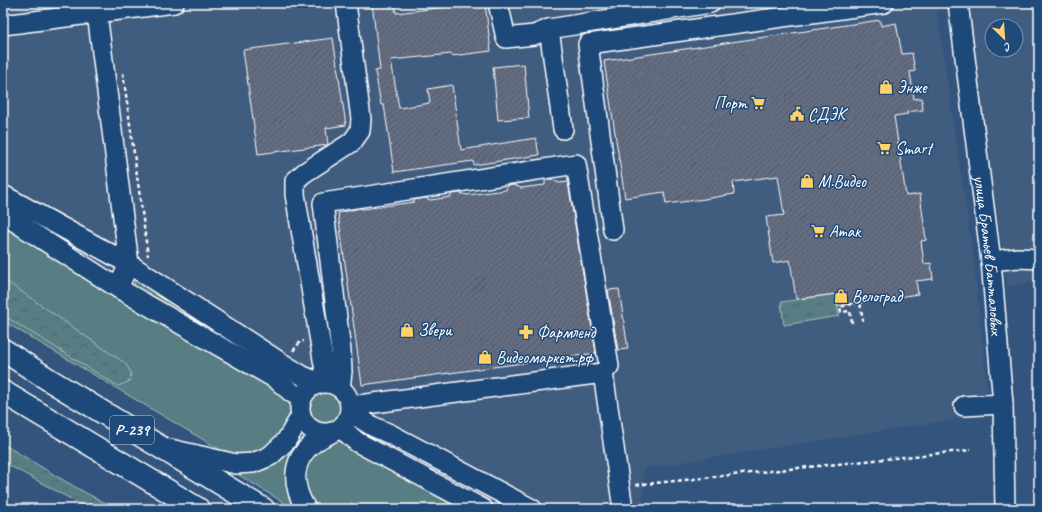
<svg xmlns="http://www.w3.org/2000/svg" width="1042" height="512" viewBox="0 0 1042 512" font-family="Caveat,sans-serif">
<defs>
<pattern id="forest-crowns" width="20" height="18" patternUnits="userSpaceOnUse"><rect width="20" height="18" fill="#587d82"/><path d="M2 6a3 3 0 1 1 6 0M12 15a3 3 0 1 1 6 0" fill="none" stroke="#526467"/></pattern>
<pattern id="park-tufts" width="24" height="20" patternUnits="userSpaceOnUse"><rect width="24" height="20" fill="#587d82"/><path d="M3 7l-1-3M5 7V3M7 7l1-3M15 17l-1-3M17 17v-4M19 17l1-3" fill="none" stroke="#526467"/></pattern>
<pattern id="building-hatch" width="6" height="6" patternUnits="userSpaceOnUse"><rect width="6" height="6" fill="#636d83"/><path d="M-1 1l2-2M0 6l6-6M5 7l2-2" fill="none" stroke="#555962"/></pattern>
</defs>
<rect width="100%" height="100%" fill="#33547d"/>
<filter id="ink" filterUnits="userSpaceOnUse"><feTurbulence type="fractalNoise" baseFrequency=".025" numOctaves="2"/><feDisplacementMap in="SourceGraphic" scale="8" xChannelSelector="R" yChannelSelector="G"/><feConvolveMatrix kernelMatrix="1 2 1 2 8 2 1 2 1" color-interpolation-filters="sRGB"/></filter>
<g filter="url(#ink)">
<path fill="#415c7f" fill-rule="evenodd" d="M3,3H936L974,262L990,414L645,468L643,485L644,509H471L354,447L292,417L3,218Z
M966,3H1039V280L1008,286ZM992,26H1016V50H992Z"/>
<path fill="#587d82" stroke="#acbec0" d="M3,218L203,340L287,398L293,410L292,417L274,450L240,456L224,452L3,321Z
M140,277L147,280L246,348L304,383L299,387L292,379L286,374L232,340L136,289L134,283L136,279Z
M306 408a18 18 0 1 1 36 0a18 18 0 1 1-36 0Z
M333,441L341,442L470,509H315C300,487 305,476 310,452Z
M298,443L288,472L297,509H294L226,467C233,469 241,471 248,471C269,472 286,459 298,443Z"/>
<path fill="url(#forest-crowns)" stroke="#acbec0" d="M3,279L126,364L131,373L130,381L118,386L3,315Z
M3,444C41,466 78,491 118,509H89L3,462Z"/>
<path fill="url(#park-tufts)" stroke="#acbec0" d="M836,294L839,316L784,325L781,302Z"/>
<path fill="url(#building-hatch)" stroke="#fff" d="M372,3H395L396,13L446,7L445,4L455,3H485L491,51L452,56L451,54L391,60L399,108L430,103L428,89L452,85L461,150L536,138L539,155L474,165L473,161L394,172L384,105H381L375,71L380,70Z
M880,20L881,26L896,23L902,54L912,53L915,71L910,72L914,99L922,98L923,110L907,112L908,114L894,116L906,196L920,194L926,240L921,241L924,264L931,263L933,279L916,281L918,294L837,306L836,294L796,299L790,260L773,263L766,217L784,215L778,176L733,182L734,194L705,199L666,204L664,192L625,198L604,61Z
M333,38L346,125L326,128L328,145L258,154L243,50Z
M524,64L529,118L498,120L493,67Z
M551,179L559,183L568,182L596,353L362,385L338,213L360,208L363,209L414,202V200L425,198L430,200L451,197V194L460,193L467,195L506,190L507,186L514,185L521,188L545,185V180Z
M619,289L628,349L618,350L608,290Z"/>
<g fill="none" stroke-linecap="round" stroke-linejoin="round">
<defs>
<g id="minor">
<path d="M498,3L506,38L534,35L549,29"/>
<path id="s1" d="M958,3L991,261L1003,404L1005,509"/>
<path d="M97,13L174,3"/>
<path d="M3,25L97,13L129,264L118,288"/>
<path d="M563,129L549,29L710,3"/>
<path d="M3,195L129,264L277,360L303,376L320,383"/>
<path d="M3,214L118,288L276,379L291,392L302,399"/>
<path d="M613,230L588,44L884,3"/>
<path d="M991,261L1018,258L1039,259"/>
<circle cx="325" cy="408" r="25"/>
<path d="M327,383L295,194V181L304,173L352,142L360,131L361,119L346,3"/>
<path d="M340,388L342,372L341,351L323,203L576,164L609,366L603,373"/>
<path d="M351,406L603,373L623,509"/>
<path d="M964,406L1003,404"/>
<path d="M350,412L372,426L390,434L532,509"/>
<path d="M341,428L357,442L483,509"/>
<path d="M170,449L236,464L253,463L270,456L286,441L301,416"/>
<path d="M306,509C292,486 290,460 315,442C320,438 326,436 331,433"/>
</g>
<path id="major" d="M3,350L51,381L263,509
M3,392L198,509"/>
</defs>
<use href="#minor" stroke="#fff" stroke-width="22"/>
<use href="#major" stroke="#fff" stroke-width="25"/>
<path stroke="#fff" stroke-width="2.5" stroke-dasharray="4 3" stroke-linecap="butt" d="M123,73L148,256
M852,323L850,311L841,312L840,307L860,302L863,321
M293,351L300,342L304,341
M636,485L971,450"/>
<use href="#minor" stroke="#1f4a7a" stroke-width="19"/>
<use href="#major" stroke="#1f4a7a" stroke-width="22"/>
</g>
</g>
<defs>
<symbol id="shop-bare" viewBox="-9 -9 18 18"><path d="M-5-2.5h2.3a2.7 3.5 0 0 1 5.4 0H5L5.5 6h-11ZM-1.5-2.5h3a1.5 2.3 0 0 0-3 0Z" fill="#ffd166" stroke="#1f4a7a" stroke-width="2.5" paint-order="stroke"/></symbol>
<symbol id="supermarket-bare" viewBox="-9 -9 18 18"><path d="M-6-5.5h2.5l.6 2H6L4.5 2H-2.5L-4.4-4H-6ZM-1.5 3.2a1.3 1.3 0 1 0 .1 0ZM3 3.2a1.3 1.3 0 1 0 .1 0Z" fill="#ffd166" stroke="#1f4a7a" stroke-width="2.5" paint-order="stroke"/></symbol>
<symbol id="civic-bare" viewBox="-9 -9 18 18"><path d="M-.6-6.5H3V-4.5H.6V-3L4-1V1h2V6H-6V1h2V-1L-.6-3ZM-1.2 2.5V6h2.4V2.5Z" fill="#ffd166" stroke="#1f4a7a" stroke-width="2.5" paint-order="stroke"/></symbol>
<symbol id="pharmacy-bare" viewBox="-9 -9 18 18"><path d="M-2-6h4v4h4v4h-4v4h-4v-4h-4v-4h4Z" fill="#ffd166" stroke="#1f4a7a" stroke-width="2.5" paint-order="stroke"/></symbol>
</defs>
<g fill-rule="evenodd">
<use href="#shop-bare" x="876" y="77" width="20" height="20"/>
<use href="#supermarket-bare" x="748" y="93" width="20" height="20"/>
<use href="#civic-bare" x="787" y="104" width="20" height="20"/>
<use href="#supermarket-bare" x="874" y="138" width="20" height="20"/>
<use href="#shop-bare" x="797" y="171" width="20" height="20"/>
<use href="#supermarket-bare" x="808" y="221" width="20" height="20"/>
<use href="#shop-bare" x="831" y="286" width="20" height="20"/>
<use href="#shop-bare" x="397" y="320" width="20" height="20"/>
<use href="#pharmacy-bare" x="516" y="322" width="20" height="20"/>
<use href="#shop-bare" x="475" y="347" width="20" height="20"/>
</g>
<g text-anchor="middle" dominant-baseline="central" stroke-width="3" stroke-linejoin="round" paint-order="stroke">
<rect fill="#1f4a7a" stroke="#bcc9d7" stroke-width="1" x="110" y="416" width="44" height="28" rx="3"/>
<g font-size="16" font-weight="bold" fill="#fff">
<text x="132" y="430">Р-239</text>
</g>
<g font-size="17" fill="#fff" stroke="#1f4a7a" text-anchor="start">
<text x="897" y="87">Энже</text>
<text x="747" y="103" text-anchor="end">Порт</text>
<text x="808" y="114">СДЭК</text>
<text x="895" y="148">Smart</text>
<text x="818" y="181">М.Видео</text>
<text x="829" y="231">Атак</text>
<text x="852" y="296">Велоград</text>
<text x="418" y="330">Звери</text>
<text x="537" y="332">Фармленд</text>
<text x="496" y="357">Видеомаркет.рф</text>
</g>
<g font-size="17" fill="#fff" stroke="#1f4a7a">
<text stroke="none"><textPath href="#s1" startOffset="254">улица Братьев Батталовых</textPath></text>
</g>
</g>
<rect width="1042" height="512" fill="none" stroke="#1f4a7a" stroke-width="16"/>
<rect x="8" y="8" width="1026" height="496" fill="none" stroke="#fff" stroke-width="1.5" filter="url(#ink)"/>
<g transform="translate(1004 38) rotate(155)"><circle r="19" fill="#1f4a7a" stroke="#7992af"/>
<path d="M0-3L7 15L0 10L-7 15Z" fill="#ffd166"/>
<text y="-6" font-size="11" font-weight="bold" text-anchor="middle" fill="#ffffff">С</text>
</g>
</svg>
